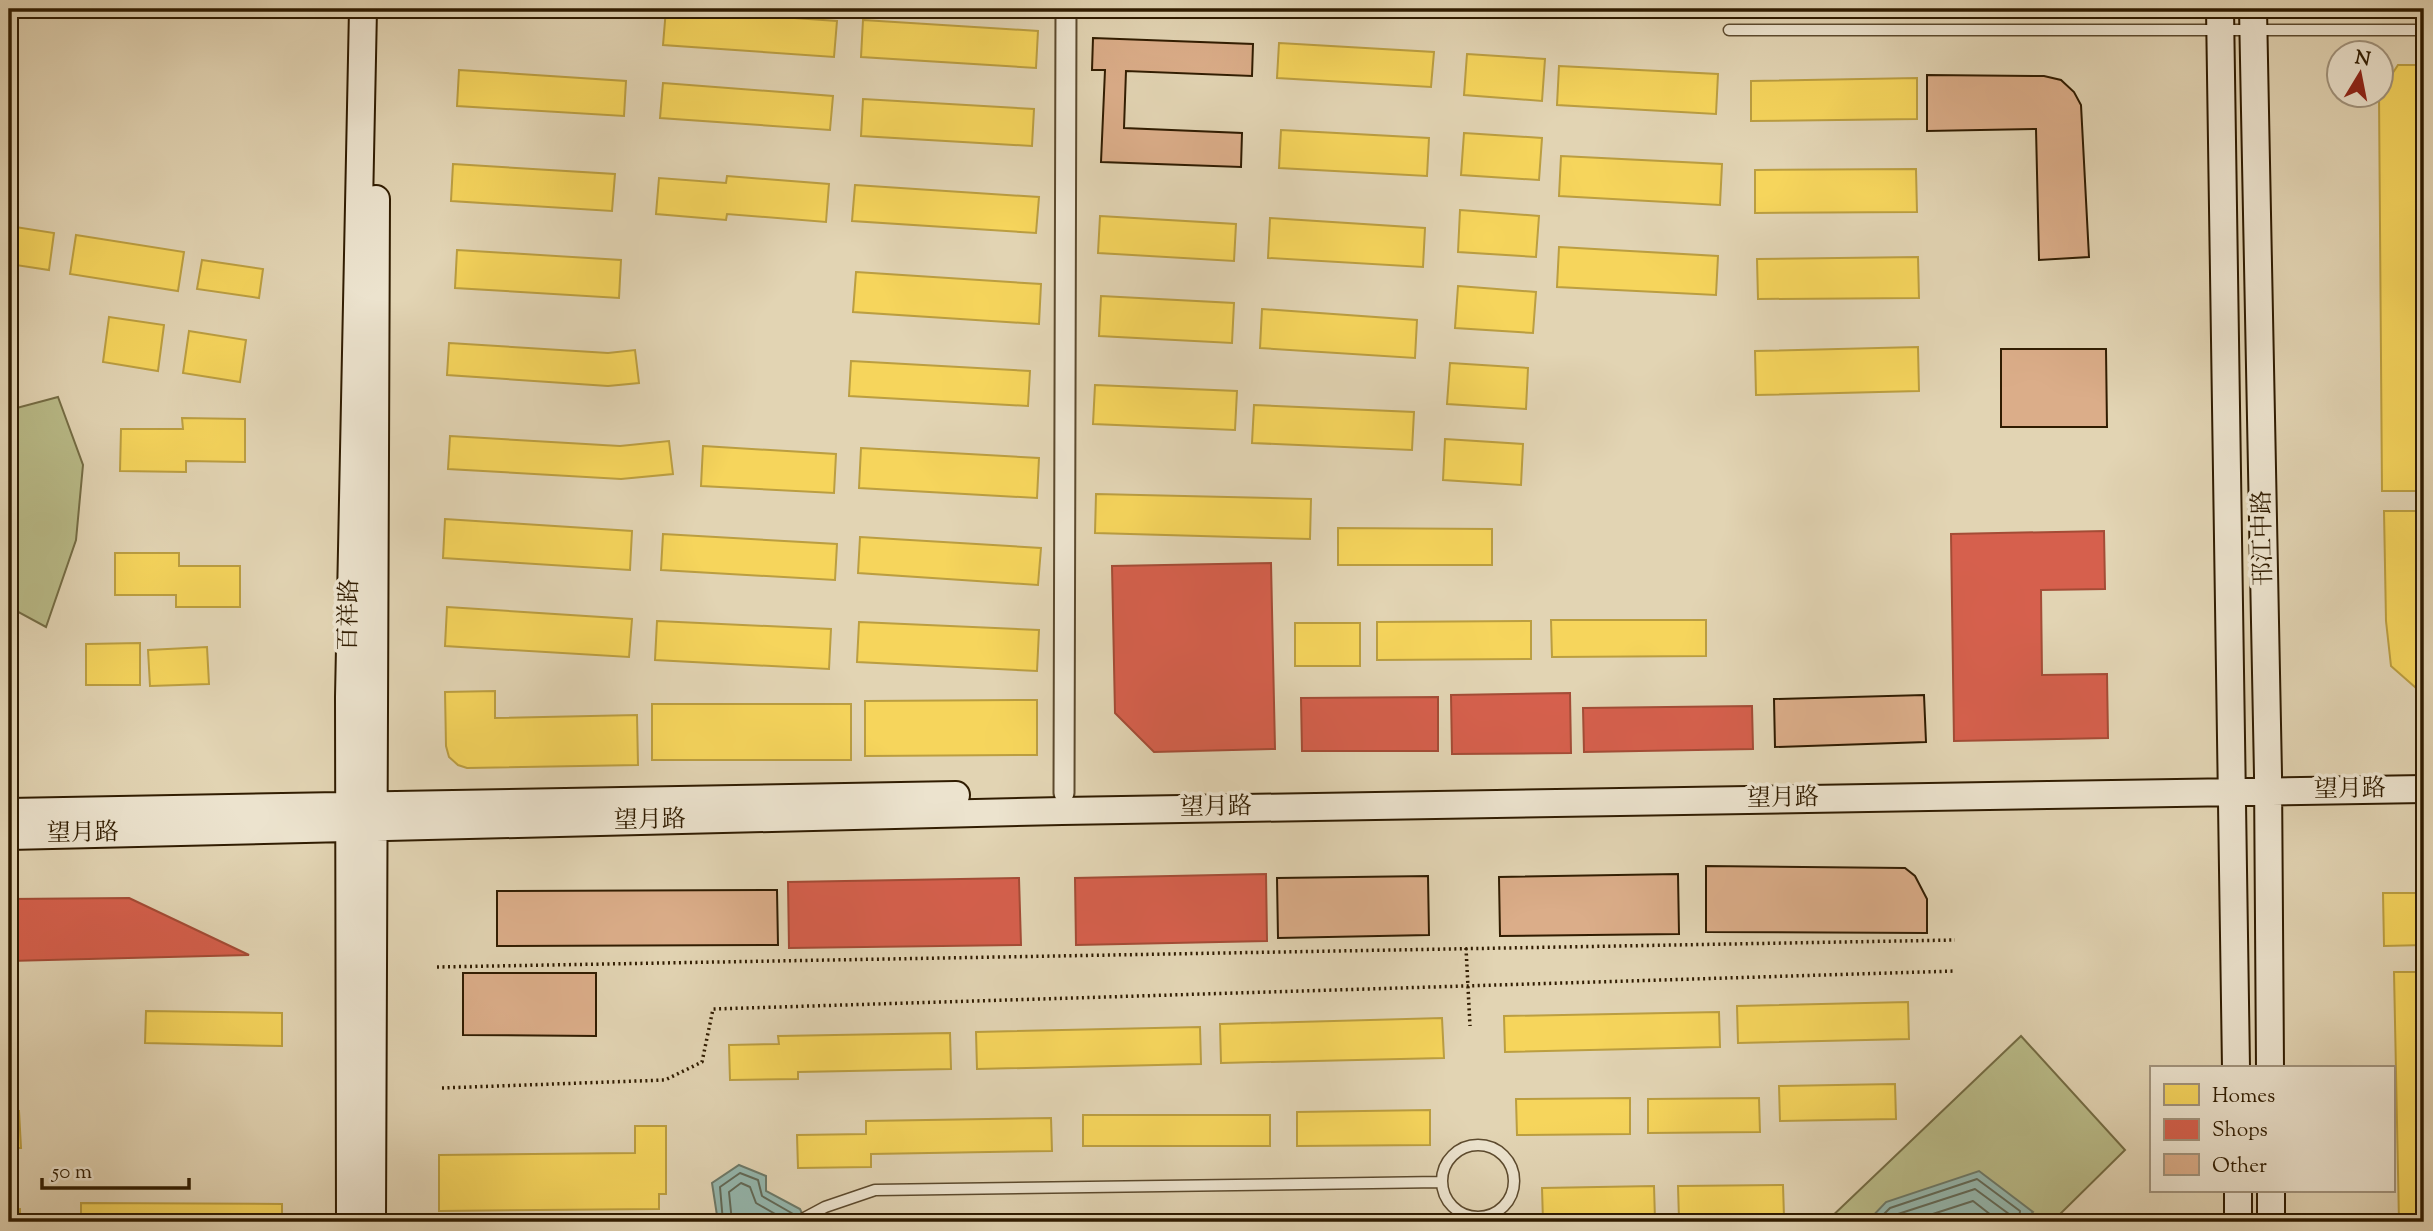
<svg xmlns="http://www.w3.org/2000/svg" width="2433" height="1231" viewBox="0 0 2433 1231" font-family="'Sorts Mill Goudy','Noto Serif SC',serif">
<rect width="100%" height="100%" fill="#e2d4b3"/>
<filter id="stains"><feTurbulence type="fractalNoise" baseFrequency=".00286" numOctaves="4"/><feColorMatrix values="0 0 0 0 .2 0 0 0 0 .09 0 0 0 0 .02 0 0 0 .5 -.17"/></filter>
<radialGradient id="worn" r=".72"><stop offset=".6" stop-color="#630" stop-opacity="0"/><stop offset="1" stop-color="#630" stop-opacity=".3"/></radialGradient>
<path fill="#b9bb88" stroke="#746c44" stroke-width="2" d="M58,397L83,465L76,540L46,627L9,607V410Z
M2021,1036L2125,1150L2052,1222H1826Z"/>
<path fill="#95b8af" stroke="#6d7a69" stroke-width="2" d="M739,1165L766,1176V1191L800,1209L806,1222H718L712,1183Z
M1979,1171L2033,1212L2024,1222H1867L1886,1202Z"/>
<path fill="#f6d55c" stroke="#bb9e41" stroke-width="2" d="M666,9L837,21L834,57L663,45Z
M863,20L1038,31L1036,68L861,57Z
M1279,43L1434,52L1431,87L1277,78Z
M1467,54L1545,59L1542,101L1464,95Z
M2398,65H2417L2420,491H2382L2379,94Z
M1559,66L1718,74L1716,114L1557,105Z
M459,70L626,81L624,116L457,106Z
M1917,78V119L1751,121V81Z
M663,83L833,96L830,130L660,118Z
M863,99L1034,109L1032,146L861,136Z
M1281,130L1429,138L1427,176L1279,168Z
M1464,133L1542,138L1539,180L1461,175Z
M1561,156L1722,164L1720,205L1559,196Z
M453,164L615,174L612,211L451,201Z
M1916,169L1917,212L1755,213V170Z
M727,176L829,184L826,222L727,214L726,220L656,214L659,178L726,183Z
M855,185L1039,197L1036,233L852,221Z
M1460,210L1539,216L1536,257L1458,252Z
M1100,216L1236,224L1234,261L1098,253Z
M1270,218L1425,228L1423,267L1268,258Z
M9,226L54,233L49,270L9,264Z
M76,235L184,252L178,291L70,274Z
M1559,247L1718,256L1716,295L1557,287Z
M457,250L621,260L619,298L455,288Z
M1918,257L1919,298L1758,299L1757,259Z
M202,260L263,269L259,298L197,289Z
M856,272L1041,284L1039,324L853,312Z
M1458,286L1536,292L1533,333L1455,328Z
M1101,296L1234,303L1232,343L1099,336Z
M1262,309L1417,320L1415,358L1260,348Z
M109,317L164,325L158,371L103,362Z
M189,331L246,340L240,382L183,373Z
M449,343L608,353L635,350L639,383L608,386L447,375Z
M1918,347L1919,391L1756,395L1755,351Z
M851,361L1030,371L1028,406L849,396Z
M1450,363L1528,368L1526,409L1447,404Z
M1095,385L1237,391L1235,430L1093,424Z
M1254,405L1414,412L1412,450L1252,443Z
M182,418L245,419V462L186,461V472L120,471L121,429H183Z
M450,436L620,446L669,441L673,474L621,479L448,469Z
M1445,439L1523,444L1521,485L1443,480Z
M703,446L836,454L834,493L701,486Z
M861,448L1039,458L1037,498L859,488Z
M1096,494L1311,499L1310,539L1095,533Z
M2384,511H2424V695L2391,666L2386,621Z
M445,519L632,531L630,570L443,558Z
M1338,528L1492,529V565H1338Z
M663,534L837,544L835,580L661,570Z
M860,537L1041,548L1038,585L858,573Z
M115,553H179V566H240V607H176V595H115Z
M447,607L632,619L629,657L445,646Z
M1551,620H1706V656L1552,657Z
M657,621L831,629L829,669L655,660Z
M1531,621V659L1377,660V622Z
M859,622L1039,630L1037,671L857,662Z
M1295,623H1360V666H1295Z
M140,643V685H86V644Z
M207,647L209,684L150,686L148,650Z
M495,691V718L637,715L638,765L467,768L458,765L449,757L446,746L445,692Z
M1037,700V755L865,756V701Z
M652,704H851V760H652Z
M2383,893H2424V945L2384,946Z
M2394,972H2424V1222H2399Z
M1908,1002L1909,1039L1738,1043L1737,1006Z
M146,1011L282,1013V1046L145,1043Z
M1719,1012L1720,1047L1505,1052L1504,1016Z
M1442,1018L1444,1058L1221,1063L1220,1024Z
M1200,1027L1201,1064L977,1069L976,1032Z
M950,1033L951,1069L798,1072V1079L730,1080L729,1045L779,1044L778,1036Z
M1895,1084L1896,1119L1780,1121L1779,1086Z
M1630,1098V1134L1517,1135L1516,1099Z
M1759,1098L1760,1132L1648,1133V1099Z
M1430,1110V1145L1297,1146V1112Z
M9,1111H19L21,1148H9Z
M1083,1115H1270V1146H1083Z
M1051,1118L1052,1151L871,1154V1167L798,1168L797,1135L866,1134V1121Z
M635,1126H666V1194H659V1209L439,1211V1155L635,1153Z
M1783,1185L1784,1217L1679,1219L1678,1186Z
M1654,1186L1655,1220L1543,1221L1542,1188Z
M81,1203L282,1204V1222H81Z
M20,1209V1222H9V1210Z
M1357,1214V1222H1421H1171V1217Z
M1117,1217V1222H942V1221Z"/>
<path fill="#d6604d" stroke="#a44c36" stroke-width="2" d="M2104,531L2105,589L2041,590L2042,675L2107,674L2108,738L1954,741L1951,534Z
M1271,563L1275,749L1154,752L1115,713L1112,566Z
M1570,693L1571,753L1452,754L1451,695Z
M1438,697V751H1302L1301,698Z
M1752,706L1753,749L1584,752L1583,708Z
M1266,874L1267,941L1076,945L1075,878Z
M1019,878L1021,945L789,948L788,882Z
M129,898L249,955L9,961V899Z"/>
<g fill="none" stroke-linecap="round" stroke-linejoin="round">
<path stroke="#626a58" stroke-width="2" d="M723,1222L720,1187L740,1173L758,1180L762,1196L795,1215
M732,1222L729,1192L741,1183L750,1187L756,1203L789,1222
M1876,1222L1890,1208L1977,1179L2020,1211L2019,1222
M1888,1222L1895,1215L1975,1189L2009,1214L2010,1222
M1908,1222L1973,1201L2000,1222"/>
</g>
<path fill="#dbad89" stroke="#301c01" stroke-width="2" d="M1093,38L1253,44L1252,76L1126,71L1124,128L1242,133L1241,167L1101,162L1105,70H1092Z
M1927,75L2044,76L2061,80L2074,92L2081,105L2089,257L2039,260L2036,129L1927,131Z
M2001,349H2106L2107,427H2001Z
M1924,695L1926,742L1775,747L1774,699Z
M1706,866L1905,868L1915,876L1927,899V933L1706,932Z
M1678,874L1679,934L1500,936L1499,877Z
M1428,876L1429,935L1278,938L1277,878Z
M777,890L778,945L497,946V891Z
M463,973H596V1036L463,1035Z"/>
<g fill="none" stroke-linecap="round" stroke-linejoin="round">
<defs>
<path id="lane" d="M1729,30H2424
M1442 1181a36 36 0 1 1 72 0a36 36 0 1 1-72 0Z
M797,1222L825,1207L875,1190L1440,1182"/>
<path id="street" d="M1064,793L1066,9"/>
<path id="secondary" d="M2220,9L2236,1068
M2253,9L2268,775L2270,1068
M9,812L956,795
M9,836L1062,811L2424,789
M2238,1191V1222
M2271,1191V1222
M350,1222L349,697L363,9
M372,1222L376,199"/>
</defs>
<use href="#lane" stroke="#5c4a2e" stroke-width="13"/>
<use href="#street" stroke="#5c4a2e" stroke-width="23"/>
<use href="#secondary" stroke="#301c01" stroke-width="30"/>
<path stroke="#301c01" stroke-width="3.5" stroke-dasharray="2 3.5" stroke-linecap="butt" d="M1466,948L1470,1026
M437,967L1955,940
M442,1088L665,1080L702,1062L713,1009L1955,971"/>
<use href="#lane" stroke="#ece3ce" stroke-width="10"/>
<use href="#street" stroke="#ece3ce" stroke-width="19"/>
<use href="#secondary" stroke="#ece3ce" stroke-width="26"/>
</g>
<g text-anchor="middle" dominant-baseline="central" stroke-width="7" stroke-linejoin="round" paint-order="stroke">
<g font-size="24" fill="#301c01" stroke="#ece3ce">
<text transform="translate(2264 538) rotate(-91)">邗江中路</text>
<text transform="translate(350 615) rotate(-89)">百祥路</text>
<text transform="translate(2350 790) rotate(-1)">望月路</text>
<text transform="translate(1783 799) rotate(-1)">望月路</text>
<text transform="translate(1216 808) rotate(-1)">望月路</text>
<text transform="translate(650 821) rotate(-1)">望月路</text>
<text transform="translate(83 834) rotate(-1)">望月路</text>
</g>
</g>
<rect width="2433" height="1231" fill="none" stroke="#e2d4b3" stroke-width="35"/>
<rect x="10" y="10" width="2412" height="1210" fill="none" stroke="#301c01" stroke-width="3.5"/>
<rect x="18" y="18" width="2398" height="1196" fill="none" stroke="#301c01" stroke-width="2"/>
<rect x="2150" y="1066" width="245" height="126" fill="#ece3ce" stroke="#a1937c" stroke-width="2"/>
<rect x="2164" y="1084" width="35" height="21" fill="#f6d55c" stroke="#a1937c" stroke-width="2"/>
<text x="2212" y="1102" font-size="21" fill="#301c01">Homes</text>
<rect x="2164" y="1119" width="35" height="21" fill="#d6604d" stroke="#a1937c" stroke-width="2"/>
<text x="2212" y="1136" font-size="21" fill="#301c01">Shops</text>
<rect x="2164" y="1154" width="35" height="21" fill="#dbad89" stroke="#a1937c" stroke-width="2"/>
<text x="2212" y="1172" font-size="21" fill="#301c01">Other</text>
<g transform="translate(2360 74) rotate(10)"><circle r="33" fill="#ece3ce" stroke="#a1937c" stroke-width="2"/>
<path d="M0-5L12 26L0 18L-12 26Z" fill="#8f2418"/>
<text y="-10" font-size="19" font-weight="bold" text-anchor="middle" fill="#301c01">N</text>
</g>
<path d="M42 1178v10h147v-10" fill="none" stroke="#301c01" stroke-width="3.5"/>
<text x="52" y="1178" font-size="21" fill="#301c01" stroke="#ece3ce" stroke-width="5" paint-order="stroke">50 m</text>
<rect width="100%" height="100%" filter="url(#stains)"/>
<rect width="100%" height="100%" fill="url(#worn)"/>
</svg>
